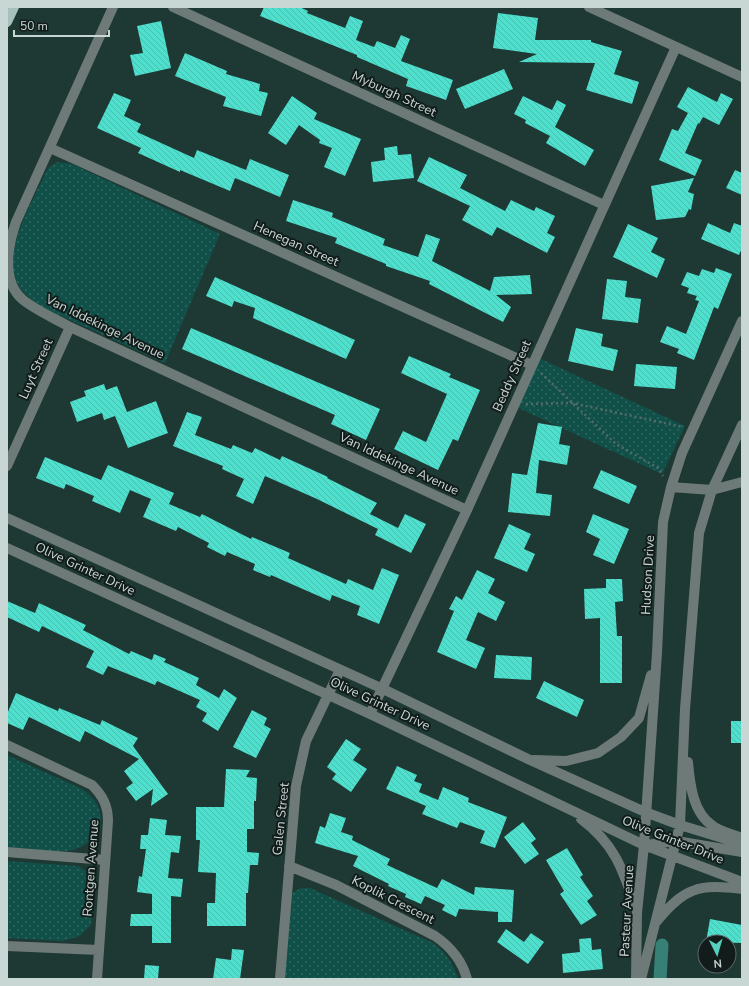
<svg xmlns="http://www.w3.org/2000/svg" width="749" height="986" viewBox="0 0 749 986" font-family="'Nunito Sans',sans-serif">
<defs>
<pattern id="green-dots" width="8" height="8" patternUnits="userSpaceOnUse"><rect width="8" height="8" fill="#105049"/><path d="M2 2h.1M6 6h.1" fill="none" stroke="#316862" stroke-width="1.8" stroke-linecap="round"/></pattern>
<pattern id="building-back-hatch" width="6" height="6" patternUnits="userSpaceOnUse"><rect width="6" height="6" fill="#4edfcd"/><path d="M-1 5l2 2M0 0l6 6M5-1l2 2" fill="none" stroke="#4abfb1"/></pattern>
</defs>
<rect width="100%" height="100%" fill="#1e3834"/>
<path fill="url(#green-dots)" d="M57,162L72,164L220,234L165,363L39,306C30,298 19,291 15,278C4,247 35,197 48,168Z
M539,358L685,426L662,474L516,407Z
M7,755L82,789C94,797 99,804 101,818C103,836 82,850 66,851C47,852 26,848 7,847Z
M7,861L78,866L89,873L95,885L91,925L80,936L63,941L7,938Z
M301,888H310L433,943C446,953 453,963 458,979H282L287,903L292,893Z"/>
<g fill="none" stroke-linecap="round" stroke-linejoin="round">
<path stroke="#368076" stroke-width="13" d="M660,979L662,945"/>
</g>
<path fill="url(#building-back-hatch)" d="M264,7H300L308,11L307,13L345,28L350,16L363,21L356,40L374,47L377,41L395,48L401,35L410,39L401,61L453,80L446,100L406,86L408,79L357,57V55L260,16Z
M498,13L538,18L535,40H591V42L622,51L614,74L639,82L632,104L586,90L595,63L519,62L537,54L493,48Z
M161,21L171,68L135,76L130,55L143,53L137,26Z
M185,53L227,71L226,74L260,84L259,91L268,93L261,116L223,106L226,97L175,76Z
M504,69L513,89L465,109L456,89Z
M688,87L717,102L721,93L733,99L719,125L703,117L699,124L698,123L685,153L702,160L695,176L659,160L672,129L678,131L688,113L677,107Z
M114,93L131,100L124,116L141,124L137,132L194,158L197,150L246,170L250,159L289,175L280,197L235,178L230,191L180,170V172L138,153L141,148L97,128Z
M292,96L317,113L314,119L361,139L345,176L324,167L332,148L319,143L320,140L299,125L286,145L268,133Z
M523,96L552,110L557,100L566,105L555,127L594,150L585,166L546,143L550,136L525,123L526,120L514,114Z
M397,146L398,155L411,154L414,178L373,182L371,162L385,160L384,148Z
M429,157L467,175L460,188L505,211L511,200L534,211L536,207L555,216L547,233L555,237L547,253L497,227L492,236L462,220L470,206L417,181Z
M735,170L742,173V195L726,188Z
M694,178L688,192L694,194L691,210L689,209L685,217L656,220L651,186Z
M293,200L333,213L332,217L385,239L383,245L418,257L426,234L440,239L432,261L490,291L494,277L530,275L532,294L496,295L511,307L503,322L429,284L430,281L386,266V264L335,243L337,238L286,221Z
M708,223L730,233L734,223L742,226V248L739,255L701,239Z
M628,224L658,238L651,252L665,259L657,278L613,257Z
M716,268L732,274L718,309L714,307L694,360L677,353L679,349L660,342L667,326L686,334L699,301L695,300L697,296L687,293L689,288L681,285L687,272L699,276L702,269L714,273Z
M215,277L355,340L346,359L253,318L255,308L234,301L232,307L206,296Z
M607,279L627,281L625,297L641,299L638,323L602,319Z
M191,328L380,409L366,440L331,424L335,415L182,349Z
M576,328L603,334L601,346L618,350L613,371L568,361Z
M409,356L451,374L449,377L480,390L458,441L453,439L438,470L394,449L403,431L426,442L447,394L401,373Z
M636,364L677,367L675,389L634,386Z
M104,384L106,390L117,386L127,412L156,401L168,433L128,448L115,416L104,420L102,413L77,422L70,402L86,396L84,391Z
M187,412L202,417L195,435L231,449L233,445L252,453L255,448L280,460L282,456L328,477L327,478L377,503L370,514L398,528L405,514L426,524L411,553L375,535L378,529L317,499L265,476L253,504L236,496L244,479L222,469L223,466L173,446Z
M538,423L562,427L559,444L570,446L567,465L539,460L536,493L552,495L550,516L508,512L512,473L527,475Z
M45,457L101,480L108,465L174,493L169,504L200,517L202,514L251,539L252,537L290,553L288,558L346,584L348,579L373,590L382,568L399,575L379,624L357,615L360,606L332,595L330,601L271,575L270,577L253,570L255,564L227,552L225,556L207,547L209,543L178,527L176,531L143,517L151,499L130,490L120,513L92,501L94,496L66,484L64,489L36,478Z
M601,470L637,486L629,504L593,488Z
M593,514L629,529L614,564L593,555L600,539L586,532Z
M509,524L531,534L524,549L535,554L527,572L494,558Z
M477,570L495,579L488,593L505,602L496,621L478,612L466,640L485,648L476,669L437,652L454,611L449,609L456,596L462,600Z
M606,579H622L623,601L615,602L617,636H622V683H600V618L585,619L584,589L606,588Z
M7,601L35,613L39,603L86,625L83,630L129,654L131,651L152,660L154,654L166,659L164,662L199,678L196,685L219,698L224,689L237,698L218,731L202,721L207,713L196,707L200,700L157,681L155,685L108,666L103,675L86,667L94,651L42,626L39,632L7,617Z
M496,655L532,657L531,680L494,678Z
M544,681L584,700L577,717L536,698Z
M16,693L58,711L59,708L100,725L102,720L138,738L133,746L168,794L151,806L153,789L136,801L126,788L133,783L124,771L139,759L85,731L80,742L29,717L23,730L7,723V714Z
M252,710L267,718L264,725L271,729L256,758L233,747Z
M731,721H742V743H731Z
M346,739L361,749L353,760L367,769L351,792L332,779L336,774L327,767Z
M397,766L417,775L414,781L422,784L419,792L438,800L443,787L469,798L468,802L507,817L495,848L480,843L485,831L460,822L457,828L422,814L426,806L386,789Z
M226,769L250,770L246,777L257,778L256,801H254V829H247V852L259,853L258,865H250L248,893H246V926H207V903H215L216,873L198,872L200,840H196V807H224Z
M330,813L346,818L341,832L353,836L352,840L390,859L387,865L437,888L442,879L474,895L475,887L514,890L512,922H498V912L459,909L456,917L442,910L445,905L425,896L421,904L405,897L406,894L388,886L389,884L353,866L358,856L315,843L320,826L325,828Z
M150,818L167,820L165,835L181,836L179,853L171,852L168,878L183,879L181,897L171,896V943H152V926H130L131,914H152V894L137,892L139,876L142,877L146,849H140L141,835H148Z
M523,822L536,839L531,843L539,854L525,864L504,837Z
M567,848L583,875L580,877L593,896L587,901L597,915L581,925L560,894L564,891L546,860Z
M710,919L742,925V943L706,942Z
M506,929L524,942L531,933L544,942L528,964L497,942Z
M591,938L592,950L601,949L603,969L563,973L562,954L580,952L579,939Z
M232,949L244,950L240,979H213L216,958L231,960Z
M145,965L159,966L158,979H144Z"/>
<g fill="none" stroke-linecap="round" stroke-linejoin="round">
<path stroke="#556b67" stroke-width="2.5" stroke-dasharray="2 3" stroke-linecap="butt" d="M541,373L616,444L658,468L663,476
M526,404L572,403L683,427"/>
<path stroke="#6e7a77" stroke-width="10" d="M113,7L16,222C8,245 1,280 22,299C35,310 54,318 70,327L467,510
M173,7L604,205
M589,7L742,77
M50,148L532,365
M7,466L70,327
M671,487L712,490L742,482
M7,518L383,689L530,760L645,812L680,825L742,844
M7,548L370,714L644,845L742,882
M370,714L467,510L676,47
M7,745L92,785C103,796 108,806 108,821L97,979
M534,760L566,761L598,753L621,737L639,718L651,675
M688,762C690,785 693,813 713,826C721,832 733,834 742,838
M581,819C615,844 623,870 636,909
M646,845L676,841L742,852
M7,852L105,860
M289,866L336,885L435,936C451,947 462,960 467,979
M657,921C685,887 699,884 742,889
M7,946L99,950
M280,979L296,786L306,741L340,670
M636,979L637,913L644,845L657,653L663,522L671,487L682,453L742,321
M641,979L680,825L685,709L699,533L712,490L742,425"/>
<path stroke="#a8c0bc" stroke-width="10" d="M7,22L14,7"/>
</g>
<g text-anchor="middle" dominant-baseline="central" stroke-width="4" stroke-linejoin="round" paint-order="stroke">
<g font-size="13" fill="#c8d7d4" stroke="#121d1b">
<text transform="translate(394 94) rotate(25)">Myburgh Street</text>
<text transform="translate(296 244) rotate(24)">Henegan Street</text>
<text transform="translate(105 327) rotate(26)">Van Iddekinge Avenue</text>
<text transform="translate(36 369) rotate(-66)">Luyt Street</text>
<text transform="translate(512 376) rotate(-66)">Beddy Street</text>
<text transform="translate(399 464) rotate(25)">Van Iddekinge Avenue</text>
<text transform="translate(85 569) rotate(25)">Olive Grinter Drive</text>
<text transform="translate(648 575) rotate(-87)">Hudson Drive</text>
<text transform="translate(380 704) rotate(25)">Olive Grinter Drive</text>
<text transform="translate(281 819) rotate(-84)">Galen Street</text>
<text transform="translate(673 840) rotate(22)">Olive Grinter Drive</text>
<text transform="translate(91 868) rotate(-86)">Rontgen Avenue</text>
<text transform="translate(393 900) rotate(27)">Koplik Crescent</text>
<text transform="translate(627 911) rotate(-87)">Pasteur Avenue</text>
</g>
</g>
<rect width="749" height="986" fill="none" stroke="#c8d7d4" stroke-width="16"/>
<g transform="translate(717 954) rotate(175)"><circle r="19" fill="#121d1b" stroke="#5b6765"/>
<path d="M0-3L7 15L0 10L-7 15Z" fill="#59cebe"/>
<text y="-6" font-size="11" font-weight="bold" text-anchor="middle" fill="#c8d7d4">N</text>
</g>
<path d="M14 30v6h95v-6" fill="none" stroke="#c8d7d4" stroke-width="2"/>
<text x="20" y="30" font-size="12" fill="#c8d7d4" stroke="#121d1b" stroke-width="3" paint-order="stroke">50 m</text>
</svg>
